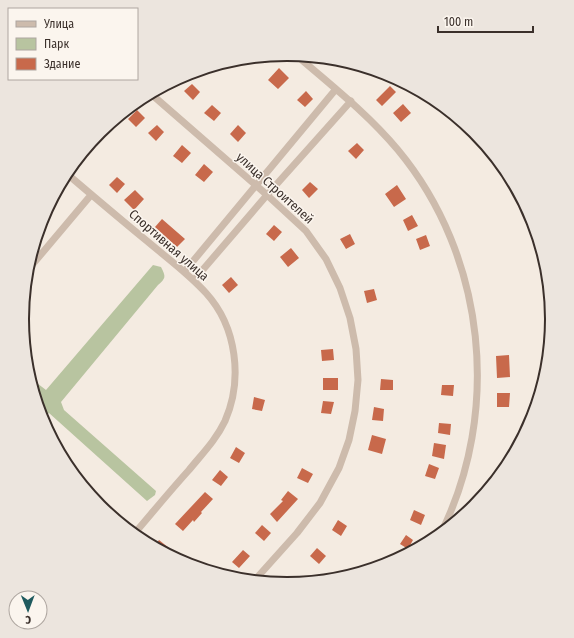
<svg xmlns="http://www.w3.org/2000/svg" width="574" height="638" viewBox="0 0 574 638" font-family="'Fira Sans Condensed',sans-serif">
<rect width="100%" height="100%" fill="#f4ebe1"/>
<path fill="#b8c4a0" d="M153,265L161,267C166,277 166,278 158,285L61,402L64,410L156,491L155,495L147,501L49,413L42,420L38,407L40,404L36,400L29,377L46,390Z"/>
<path fill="#c8694b" d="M279,68L289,78L278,89L268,80Z
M192,84L200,92L193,100L184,91Z
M390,86L396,92L382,106L376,100Z
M306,91L313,99L305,107L297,100Z
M403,104L411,113L401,122L393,113Z
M212,105L221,113L214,121L204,113Z
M137,110L145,118L136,127L128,119Z
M157,125L164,132L156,141L148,133Z
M238,125L246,133L238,142L230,134Z
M357,143L364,150L356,159L348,151Z
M182,145L191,153L182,163L173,156Z
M204,164L213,172L204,182L195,175Z
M117,177L125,184L117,193L109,185Z
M310,182L318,189L309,198L302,190Z
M397,185L406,199L394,207L385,194Z
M135,190L144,199L134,210L124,200Z
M412,215L418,226L408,231L403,220Z
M162,219L185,239L177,247L155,227Z
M274,225L282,232L274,241L266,234Z
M350,234L355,244L346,249L340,239Z
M426,235L430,246L420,250L416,239Z
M291,248L299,258L288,267L280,257Z
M231,277L238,285L229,293L222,285Z
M374,289L377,300L367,303L364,291Z
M333,349L334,360L322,361L321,350Z
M509,355L510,377L497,378L496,356Z
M323,378H338V390H323Z
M381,379L393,380V390H380Z
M442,385H454L453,396L441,395Z
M497,393H510L509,407H497Z
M254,397L265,400L262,411L252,409Z
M323,401L334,402L331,414L321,413Z
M374,407L384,409L383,421L372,420Z
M439,423L451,424L450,435L438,433Z
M372,435L386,439L382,454L368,450Z
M434,443L446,445L444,459L432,456Z
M236,447L245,453L239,463L230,458Z
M429,464L439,468L435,479L425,476Z
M302,468L313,474L308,483L297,478Z
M220,470L228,477L221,486L212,480Z
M288,491L298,499L277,522L270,514L283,501L281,500Z
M205,492L213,499L201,512L202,513L194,522L193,520L183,531L175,524Z
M414,510L425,515L421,525L410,520Z
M338,520L347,526L341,536L332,530Z
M262,525L271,533L264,541L255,533Z
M406,535L413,540L408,549L400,544Z
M159,540L169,548L165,553L154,547Z
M317,548L326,556L319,564L310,556Z
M243,550L250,556L239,568L232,562Z"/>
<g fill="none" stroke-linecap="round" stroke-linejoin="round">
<path stroke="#cdbbac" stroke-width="7" d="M296,55C331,85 368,114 398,150C486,256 502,412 440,535
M150,93L267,195L306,231L326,259L340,288L350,318L356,349L358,380L355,411L349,440L339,468L320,503L297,533L254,581
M66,173C93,196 120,219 147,241C167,258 189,274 206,293C237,327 243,380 225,421C216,440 202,454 189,470C170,491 152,513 134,534
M27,271L91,195
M184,272L336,89
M194,280L267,195L351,101"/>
</g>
<g text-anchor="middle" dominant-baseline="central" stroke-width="3" stroke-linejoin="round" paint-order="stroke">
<g font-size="13" fill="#3b302b" stroke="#fbf5ee">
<text transform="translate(275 188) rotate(42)">улица Строителей</text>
<text transform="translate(169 245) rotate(41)">Спортивная улица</text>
</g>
</g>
<path d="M0 0H574V638H0ZM29 319a258 258 0 1 1 516 0a258 258 0 1 1-516 0Z" fill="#ece5de" fill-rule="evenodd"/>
<path fill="none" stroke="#3b302b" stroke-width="2" d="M29 319a258 258 0 1 1 516 0a258 258 0 1 1-516 0Z"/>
<rect x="8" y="8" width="130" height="72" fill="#fbf5ee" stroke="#aea6a0"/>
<rect x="16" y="21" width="20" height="6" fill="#cdbbac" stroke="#aea6a0"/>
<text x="44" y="28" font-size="12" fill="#3b302b">Улица</text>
<rect x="16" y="38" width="20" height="12" fill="#b8c4a0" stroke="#aea6a0"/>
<text x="44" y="48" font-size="12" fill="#3b302b">Парк</text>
<rect x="16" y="58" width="20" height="12" fill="#c8694b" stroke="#aea6a0"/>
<text x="44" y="68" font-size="12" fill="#3b302b">Здание</text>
<g transform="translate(28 610) rotate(179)"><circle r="19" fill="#fbf5ee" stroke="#aea6a0"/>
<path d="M0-3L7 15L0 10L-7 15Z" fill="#1f5a5e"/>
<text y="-6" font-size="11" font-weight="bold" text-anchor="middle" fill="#3b302b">С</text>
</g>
<path d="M438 26v6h95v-6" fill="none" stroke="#3b302b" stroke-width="2"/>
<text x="444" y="26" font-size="12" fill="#3b302b" stroke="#fbf5ee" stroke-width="3" paint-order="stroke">100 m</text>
</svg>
